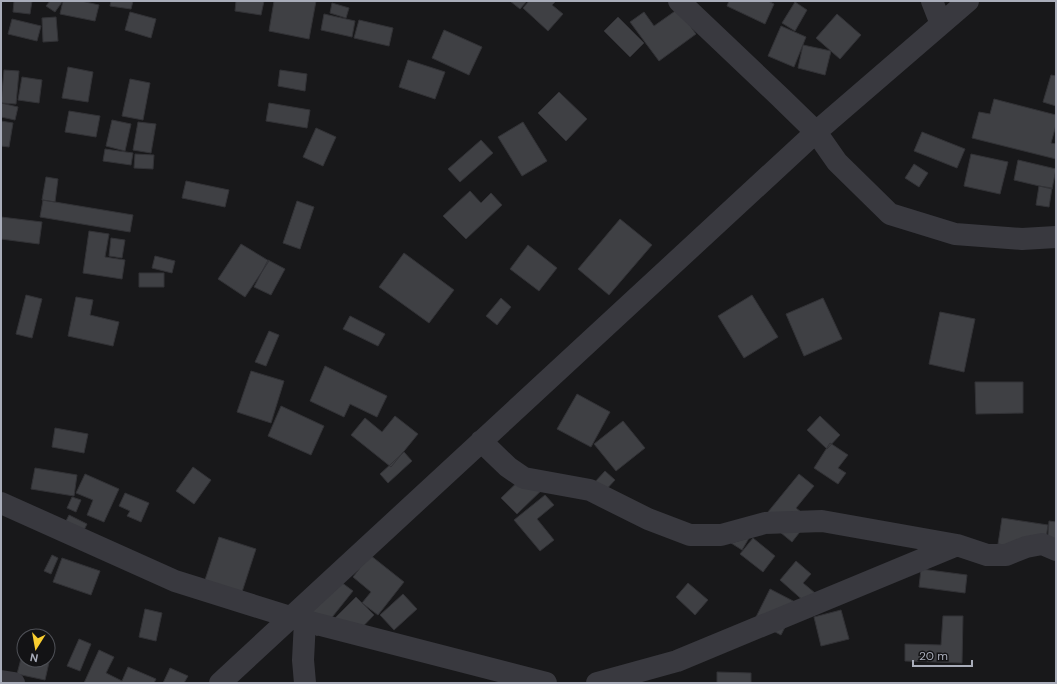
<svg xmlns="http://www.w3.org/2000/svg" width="1057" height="684" viewBox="0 0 1057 684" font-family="'DM Sans',sans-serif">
<rect width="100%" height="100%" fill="#18181a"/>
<path fill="#3f4044" stroke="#323236" d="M14,1H32L30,14L13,12Z
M50,1H61L62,2L55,12L46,6Z
M63,1H81L99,5L95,21L60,14Z
M111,1H133L131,9L110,6Z
M236,1H264L261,15L235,11Z
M274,1H316L309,39L269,31Z
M510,1H527L520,9Z
M529,1H556L552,5L563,14L548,31L523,8Z
M729,1H768L774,4L765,24L727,6Z
M795,2L807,10L795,31L782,23Z
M332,3L349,8L346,18L330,13Z
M678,9L696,34L659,61L630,22L644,12L654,26Z
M130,12L156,19L151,38L125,30Z
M324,14L355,21L352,37L321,30Z
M837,14L861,35L840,59L816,38Z
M56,17L58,41L43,42L42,18Z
M618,17L644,43L630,57L604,31Z
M12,19L41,26L37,41L8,34Z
M359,20L393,28L389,46L354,38Z
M781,26L806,37L794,67L768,56Z
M444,30L482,47L469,75L432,58Z
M803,45L831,51L825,75L798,68Z
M408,60L445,72L435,99L399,87Z
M68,67L93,72L88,102L62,98Z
M4,70L19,71L16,104L1,103Z
M280,70L307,74L305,91L278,86Z
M1051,75L1056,76V106L1043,102Z
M22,77L42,80L39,103L18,100Z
M130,79L150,83L143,120L122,116Z
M559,92L587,119L566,141L538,113Z
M994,99L1056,115V125L1051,143L1056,144V159L972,138L979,112L990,114Z
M1,103L18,107L15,120L1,117Z
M269,103L310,110L307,128L266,121Z
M69,111L100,116L96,137L65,132Z
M112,120L131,124L125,151L106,146Z
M1,121L13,123L9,147L1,146Z
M138,122L156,124L151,153L133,150Z
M523,122L547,161L522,176L498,137Z
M316,128L336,137L323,166L303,157Z
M922,132L965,149L957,168L914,151Z
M481,140L493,153L460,182L448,169Z
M105,149L133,153L131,165L103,161Z
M135,154L154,155L153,169L134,168Z
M971,154L1008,162L1000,194L964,186Z
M1018,160L1056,169L1052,189L1014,180Z
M914,164L928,173L919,187L905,178Z
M46,177L58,179L55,202L42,200Z
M186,181L229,190L225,207L182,198Z
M1039,186L1052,188L1049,207L1036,205Z
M470,191L481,203L491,193L502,205L466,239L443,216Z
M43,200L133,215L130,232L40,217Z
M297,201L314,207L300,249L283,243Z
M1,217L42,222L39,244L1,239Z
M620,219L652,245L609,295L578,269Z
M89,231L109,234L105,257L125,260L122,279L83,273Z
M111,238L125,240L122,258L109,256Z
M241,244L269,261L245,297L218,279Z
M528,245L557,268L539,291L510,269Z
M404,253L454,290L429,323L379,287Z
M155,256L175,261L172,273L152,268Z
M268,260L285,269L271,295L254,287Z
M139,273H164V287H139Z
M26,295L42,299L32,338L16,334Z
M752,295L778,337L744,358L718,316Z
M76,297L93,300L90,315L119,322L113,346L68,336Z
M501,298L511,307L497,325L486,316Z
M823,298L842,339L804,356L786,314Z
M940,312L975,319L964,372L929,364Z
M350,316L385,334L378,346L343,329Z
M269,331L279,335L266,366L255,362Z
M325,366L387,396L377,417L350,404L344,417L310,401Z
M251,371L284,381L271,423L237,412Z
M975,382H1023V413L976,414Z
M577,394L610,412L591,447L557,429Z
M281,406L324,426L311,455L268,436Z
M395,416L418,434L391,467L351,435L365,418L382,432Z
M820,416L840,435L827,449L807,430Z
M623,421L645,448L616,471L594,444Z
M55,428L88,434L84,453L52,447Z
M830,443L848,455L838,468L846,473L838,484L814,468Z
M404,452L412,461L388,483L380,474Z
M193,467L211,480L194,504L176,491Z
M35,468L77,475L74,496L31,489Z
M530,470L546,486L517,514L501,498Z
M605,471L615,480L604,492L594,483Z
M85,474L119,489L104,522L87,515L93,500L76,493Z
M799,474L814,486L796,508L810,519L792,542L763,518Z
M125,493L149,503L141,522L127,516L130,511L119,506Z
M545,495L554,505L537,519L554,540L540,551L514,520Z
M72,497L81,500L76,512L67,508Z
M69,515L87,524L83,532L65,523Z
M1002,518L1048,525L1044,551L998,544Z
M1049,521L1056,522V548H1047Z
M219,537L256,549L242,592L205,580Z
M749,538L742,550L731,543Z
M753,538L775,556L763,572L740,554Z
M52,555L58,558L51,574L44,571Z
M370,555L404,582L378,615L362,603L371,592L353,577Z
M62,558L100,571L91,595L53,582Z
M796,561L811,574L803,583L815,593L806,603L780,580Z
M921,569L967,575L965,593L919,587Z
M337,579L353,591L317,636L301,623Z
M688,583L708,600L695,615L676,597Z
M770,589L797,603L781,635L754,621Z
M403,594L417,609L394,630L380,615Z
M356,597L374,615L352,638L334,619Z
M145,609L162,613L156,641L139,637Z
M841,610L849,639L821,646L814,617Z
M943,616H963L962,663L905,661V644L941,645Z
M79,639L91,644L80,671L67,666Z
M99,650L114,657L106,673L122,681L128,667L156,679L154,683H84Z
M23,651L24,652V660H48V657L50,658L45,680L17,674Z
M170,668L188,676L184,683H163Z
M717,672L751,673V683H717Z"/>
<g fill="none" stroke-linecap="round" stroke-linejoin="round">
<path stroke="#39393f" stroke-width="22" d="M679,1L779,96L816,132L837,162L890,214L955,234L1022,239L1056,237
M932,1L941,24
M481,441L508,467L524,478L590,490L648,519L690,535H721L765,523L822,521L957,545L987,555H1006L1026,547L1042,544L1056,550
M1,503L175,581L290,617L546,683
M305,621L303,660L305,683
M1,681L14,683
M220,683L816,132L968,1
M597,683L677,661L957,545"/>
</g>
<rect width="1057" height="684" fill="none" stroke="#a9adba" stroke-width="4"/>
<g transform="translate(36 648) rotate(191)"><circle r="19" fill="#131315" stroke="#4f5157"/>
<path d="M0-3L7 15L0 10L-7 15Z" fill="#face30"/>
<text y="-6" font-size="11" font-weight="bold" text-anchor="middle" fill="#a9adba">N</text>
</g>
<path d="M913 660v6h59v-6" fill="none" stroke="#a9adba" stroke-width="2"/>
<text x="919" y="660" font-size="12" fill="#a9adba" stroke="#131315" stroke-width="3" paint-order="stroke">20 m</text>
</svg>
